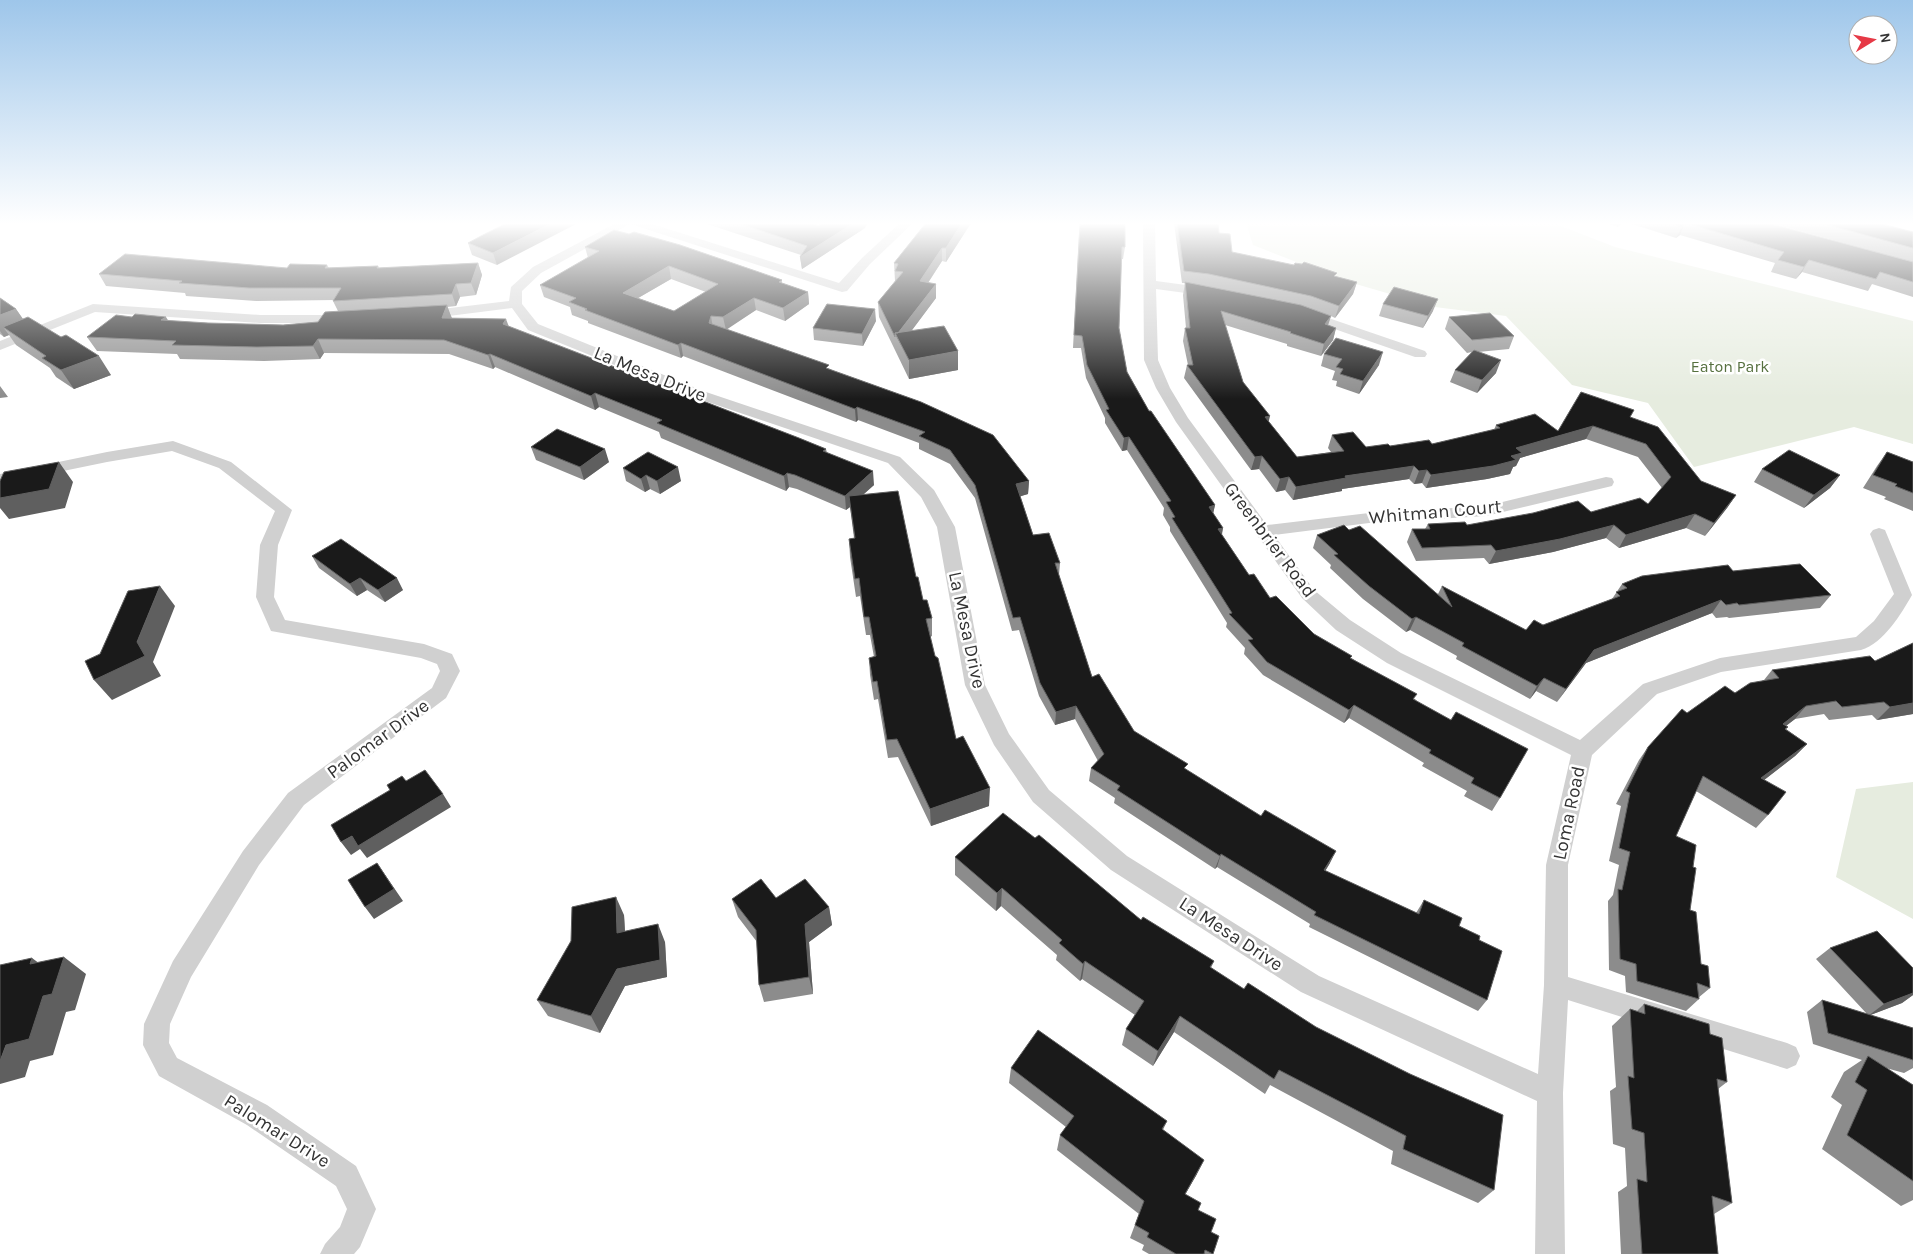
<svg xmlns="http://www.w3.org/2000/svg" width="1913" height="1254" viewBox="0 0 1913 1254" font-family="Karla,sans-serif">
<rect width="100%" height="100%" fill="#fff"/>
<path fill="#e6ecdf" d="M1246,223H1553L1615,247L1913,321V444L1854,427L1694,467L1648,403L1572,385L1506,316L1435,307L1342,280L1253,245Z
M1913,782V919L1836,877L1856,789Z"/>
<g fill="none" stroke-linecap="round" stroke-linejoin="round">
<path fill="#d0d0d0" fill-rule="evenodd" d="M616,223H649L839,283L862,258L900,223H913L870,264L847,291L842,292L630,224L541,273L522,291V304L538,324L706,392L900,457L934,490L955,527L985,685L1009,734L1049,790L1127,856L1319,976L1538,1074L1544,985L1546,865L1571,755L1387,663L1336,630L1302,598L1176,422L1156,388L1144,360L1143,223H1155L1156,281L1208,288L1215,292L1208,296L1156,289L1158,360L1170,388L1188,418L1267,525L1369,513L1486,506L1606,477L1612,478L1614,482L1612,486L1486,516L1369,523L1274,535L1314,590L1350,620L1401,653L1580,740L1643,684L1720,658L1856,637L1874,621L1894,594L1870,534L1873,530L1879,528L1885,530L1912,595C1901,614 1884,643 1861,650L1721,672L1657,694L1592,755L1568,865V977L1787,1043L1796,1047L1800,1056L1796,1065L1787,1069L1568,1000L1563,1093L1565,1254H1535L1537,1101L1301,992L1111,870L1033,802L994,745L965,685L937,527L921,497L888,463L696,398L528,330L512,308L425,319L418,315L425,311L509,301L511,287L533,267Z
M93,304L260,315H345L352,319L345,323H260L95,312L0,350V341Z
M1305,310L1425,351L1427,354L1425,357H1415L1300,317L1298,314L1300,311Z
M173,441L231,462L292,510L278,545L274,597L285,620L424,644L452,654L460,671L446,698L304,805L259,865L191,977L170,1024L169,1043L177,1058L267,1105L356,1166L376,1209L360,1247L354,1254H320L325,1244L340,1227L347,1209L336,1186L247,1125L159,1076L143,1045L144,1024L173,961L243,851L288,793L432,688L440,671L437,664L421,658L271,631L256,597L260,545L275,511L219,468L172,451L107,462L0,484V474L107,452Z"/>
</g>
<path fill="#8c8c8c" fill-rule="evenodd" d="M507,223L497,265L472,255L468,243Z
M704,223H811L819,226L865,228L802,269L800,257L801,255Z
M926,223H971L946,262L942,261L928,283L936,284V298L911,331L958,351V370L909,379L879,317L878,302L895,281L894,263Z
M1174,223H1218L1219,233L1232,252L1357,282L1353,294L1335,318L1331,316L1328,325L1336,328L1333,340L1321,356L1287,346V344L1225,325L1243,382L1269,422L1297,457L1331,452L1328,448L1332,435L1366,447L1432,444L1494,430L1496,425L1558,431L1630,417L1701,481L1736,495L1727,508L1705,536L1686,528L1619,548L1606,538L1553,552L1489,564L1484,558L1416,561L1407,542L1412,529H1425L1428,524L1467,525L1591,512L1648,504L1662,488L1638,457L1586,439L1520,458L1516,466L1513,467L1510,474L1487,479L1426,488L1422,483L1414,484L1409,479L1342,489V491L1293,500L1285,490L1276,492L1259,469L1251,470L1184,378L1187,365H1188L1183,341L1185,328H1186L1183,295L1185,283H1182ZM1196,285L1206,286L1238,293Z
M1606,223H1622L1618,227Z
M1629,223H1768L1866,249L1771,223H1878L1913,232V297L1872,284L1868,291L1802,272L1796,279L1771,272L1775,263L1680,235L1676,238Z
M1084,224L1125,247L1123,259H1121L1119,328L1127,372L1149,411L1215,505L1213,513L1223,528L1222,535L1249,575L1270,598L1314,634L1415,699L1500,798L1492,811L1464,796L1467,791L1422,766L1424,763L1349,718L1344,723L1263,675L1244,654L1245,648L1226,627L1227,623L1170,531V527L1163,515L1164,508L1127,450L1122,451L1105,423V418L1086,378L1081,348H1073L1079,235Z
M585,247L782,280V283L808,292L809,304L785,321L756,310L726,329L830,369L1029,481L1028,494L1020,496L1033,535L1060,563L1059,575L1092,677L1134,731L1187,770L1330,863L1325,871L1416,913L1424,900L1479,940L1487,1000L1478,1011L1309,927L1310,924L1217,867L1215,869L1114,803L1115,798L1089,781L1091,768L1098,761L1075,719L1055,725L1039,696L1019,630L1012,631L975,498L950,464L919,449V443L858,420L856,422L683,356L681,358L588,323V321L572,315L570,307L544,297L540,285L588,258ZM671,279L706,292L674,311L638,298Z
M478,263L482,275L476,295L460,297L456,306L447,307L452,318L508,326L826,449L827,453L874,485L863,495L916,577L923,600L932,618V636L930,637L956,739L989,806L931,826L898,757L888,758L878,699L874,700L870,675L869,658L874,657L870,635H866L860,596L856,597L850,557L849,539L854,538L850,507L846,510L797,489L789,487L786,491L661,438L659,432L599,407L595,410L495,367L493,369L449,354L324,353L320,359L264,361L180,359L177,354L97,351L87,337L168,321L208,323L283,325L318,322L338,311L333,301L334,300L256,301L186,296L185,293L106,286L99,274L287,268L327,265L329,268L378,266L379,268Z
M0,298L16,309L23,319L111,375L74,389L56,377L50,368L16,345L9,335L4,337L0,334Z
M1383,304L1433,311L1423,328L1379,316Z
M1449,317L1514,336L1509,349L1478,352L1496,373L1477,393L1450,382L1455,370L1472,352L1467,353L1445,329Z
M876,321L863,346L814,340L813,328Z
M1324,354L1379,365L1359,394L1336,386L1337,381L1332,380L1335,371L1321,366Z
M0,386L8,397L0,398Z
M531,447L609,462L584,480L536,460Z
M1887,452L1913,462V511L1884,499L1886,497L1863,488L1877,466Z
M623,468L681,481L660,494L650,489L645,492L626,481Z
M1762,469L1840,475L1830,488L1804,508L1754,482Z
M1349,530L1438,594L1442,586L1526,630L1543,625L1612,599L1622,584L1733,571L1831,595L1820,608L1729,618L1727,617L1716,618L1712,613L1586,663L1557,702L1536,691L1530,699L1456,659L1457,656L1410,630L1406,632L1363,599L1330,568L1331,565L1313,548L1317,535Z
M312,556L403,590L385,602L367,590L357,596L319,568Z
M1913,643V714L1877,720L1872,715L1829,720L1824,714L1795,719L1786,726L1788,727L1786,729L1807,744L1795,756L1764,780L1768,815L1756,828L1696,791L1676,836L1693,867L1690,910L1701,964L1710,988L1698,998L1699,999L1686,1011L1626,992L1625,976L1609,970L1608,901L1613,895L1619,865L1609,861L1621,806L1616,804L1639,760L1648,747L1687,713L1764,680L1772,670L1875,661Z
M1035,838L1141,920L1214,961L1211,968L1494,1190L1478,1203L1391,1164L1393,1151L1270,1085L1265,1094L1174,1032L1153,1066L1122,1045L1126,1029L1135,1015L1082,979L1080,981L1056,960L1057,955L1001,906L996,911L955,875V857Z
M776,898L829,907L832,925L809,942L813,994L764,1002L759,985L757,942L738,917L732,899Z
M624,915L625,931L665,942L667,977L625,986L600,1033L548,1016L537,1000Z
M1830,948L1913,968V995L1902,1003L1870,1015L1913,1028V1068L1904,1073L1886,1068L1913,1085V1200L1901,1206L1822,1149L1842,1105L1831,1097L1844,1072L1862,1060L1813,1044L1807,1012L1822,1000L1867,1014L1816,959Z
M1644,1004L1710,1034L1727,1082L1718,1089L1732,1203L1714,1214L1718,1254H1621L1618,1192L1627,1186L1625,1148L1613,1144L1610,1091L1616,1087L1612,1026L1630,1009L1637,1011Z
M1011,1068L1167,1121L1163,1130L1197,1174L1185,1194L1198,1210L1211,1232L1213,1254H1149L1142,1250L1144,1245L1130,1238L1139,1214L1057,1150L1060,1135L1066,1127L1009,1083Z"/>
<path fill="#5f5f5f" d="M552,223H578L497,265L493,253Z
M854,223H868L865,228L802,269L800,257Z
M962,223H971L946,262V248Z
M1685,223L1680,235L1676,238L1682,227Z
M942,248V261L920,295V281Z
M1809,260L1802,272L1796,279L1804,267Z
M478,263L482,275L476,295L471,283Z
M669,266L671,279L626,305L623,293Z
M1357,282L1353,294L1335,318L1339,306Z
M456,284L460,297L456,306L452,294Z
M936,284V298L901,345L896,336Z
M808,292L809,304L785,321L783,308Z
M754,298L756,310L726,330L723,317Z
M1438,299L1433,311L1423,328L1428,316Z
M447,305L452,319L442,318Z
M16,309L29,328L3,327L9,335L4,337L0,331V315Z
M875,309L876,321L863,346L862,334Z
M711,316L713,328L709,323Z
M1331,316L1327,328L1325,324Z
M166,317L174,330L161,320Z
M506,319L511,332L503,324Z
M1336,328L1333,340L1321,356L1324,344Z
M318,339L324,353L320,359L313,346Z
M681,343L683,356L681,358L678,345Z
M958,351V370L909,379V360Z
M1383,352L1379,365L1359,394L1363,381Z
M490,354L495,367L493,369L488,355Z
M99,356L111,375L74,389L61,370Z
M1501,360L1496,373L1477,393L1482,380Z
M595,393L599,407L595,410L591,396Z
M857,407L858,420L856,422L855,409Z
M1270,416L1267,429L1265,417Z
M1593,426L1586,439L1520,458L1516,466L1513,467L1510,474L1487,479L1426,488L1431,475L1516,448Z
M1129,437L1127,450L1122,451L1124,438Z
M605,449L609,462L584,480L580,467Z
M1262,456L1259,469L1251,470L1255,457Z
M59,462L73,482L65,508L9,519L0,508V498Z
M1414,466L1409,479L1342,489V491L1293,500L1296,487L1345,476Z
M678,467L681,481L660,494L657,481Z
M1427,470L1422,483L1414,484L1419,471Z
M873,471L874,485L850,506L849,496L850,507L846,510L845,496Z
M787,473L789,487L786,491L784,476Z
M646,475L650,489L645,492L641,479Z
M1840,475L1830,488L1804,508L1814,495Z
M1289,477L1285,490L1276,492L1280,479Z
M1029,481L1028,494L1015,498L1016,484Z
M1736,495L1727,508L1705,536L1714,523Z
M1215,505L1212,519L1209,507Z
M1695,514L1686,528L1619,548L1626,535Z
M1614,525L1606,538L1553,552L1489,564L1496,551Z
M1223,528L1220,541L1218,529Z
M360,578L367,590L357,596L350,584Z
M397,578L403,590L385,602L378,590Z
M160,586L175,606L153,662L161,676L112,700L94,680L137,642Z
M1721,600L1712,613L1586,663L1557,702L1566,689L1594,650Z
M1416,617L1410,630L1406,632L1412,619Z
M1544,678L1536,691L1530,699L1537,686Z
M1913,703V714L1877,720L1890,707Z
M1354,705L1349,718L1344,723L1349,710Z
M1076,706L1075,719L1055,725L1056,712Z
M1806,706L1795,719L1771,737L1783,724Z
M1807,744L1795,756L1750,791L1761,778Z
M990,788L989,806L931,826L930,809Z
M443,794L451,807L367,858L360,849L351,855L341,842L352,836Z
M1336,851L1330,863L1318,883L1324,870Z
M1221,854L1217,867L1215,869L1220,856Z
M377,863L403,901L374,919L365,907Z
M1002,888L1001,906L996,911L997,893Z
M616,897L624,915L626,950L617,933Z
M829,907L832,925L809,942L813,994L809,977L805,924Z
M658,924L665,942L667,977L625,986L600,1033L591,1016L617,969Z
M64,957L86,974L75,1010L66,1012L53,1055L30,1061L25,1077L0,1084V1061L6,1045Z
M32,958L55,975L30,964Z
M1085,961L1082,979L1080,981L1083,964Z
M1913,993V995L1902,1003L1868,1016L1884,1004Z
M1180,1016L1174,1032L1153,1066L1158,1051Z
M1204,1160L1197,1174L1178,1207L1185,1194Z"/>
<path fill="#1a1a1a" stroke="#5f5f5f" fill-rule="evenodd" d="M507,223H552L493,253L468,243L481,236Z
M738,223H811L819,226L821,223H854L800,257L807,246Z
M926,223H962L946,248H942L920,281L936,284L898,333H895V337L878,302L903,272L895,271L898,264L894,263Z
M1084,223H1125V247H1122L1119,328L1127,372L1149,411H1151L1215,505L1209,507L1223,528L1218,529L1249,575L1254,574L1270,598L1276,596L1314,634L1352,656L1350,658L1417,694L1413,699L1451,720L1456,712L1528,749L1500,798L1471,783L1474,778L1429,753L1431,750L1354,705L1349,710L1267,662L1248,640L1253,639L1229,614L1232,613L1172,518L1175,517L1166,502L1171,501L1129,437L1124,438L1106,410L1109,409L1087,365L1082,336L1074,335L1080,224H1084Z
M1177,223H1218L1219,233L1230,234L1232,252L1294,265L1295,263L1302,264L1304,262L1337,273L1334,276L1357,282L1339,306L1311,296L1209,274L1184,271Z
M1671,223H1685L1682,227Z
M1686,223H1768L1913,262V282L1880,272L1876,279L1809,260L1804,267L1778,260L1784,252Z
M1821,223H1878L1913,232V248Z
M614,230L629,234L634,232L680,245L782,280L779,282L808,292L783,308L754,298L723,317L711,316L709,323L829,365L826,368L921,402L993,435L1029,481L1016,484L1033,535L1049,533L1060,563H1055L1092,677L1099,674L1134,731L1188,764L1184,768L1261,816L1265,810L1336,851L1324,870L1419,914L1424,900L1462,918L1459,926L1480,936L1479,940L1502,951L1487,1000L1314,915L1316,912L1221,854L1220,856L1117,790L1120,786L1091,768L1104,754L1076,706L1056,712L1040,683L1020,617L1013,618L975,485L950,450L919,436L925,432L857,407L855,409L681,343L678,345L585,310L587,309L569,302L576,298L540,285L599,251L585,247ZM669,266L718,284L674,311L623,293Z
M125,254L287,268L290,264L327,265L325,268L378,266L377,268L478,263L471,283L456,284L452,294L333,301L341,288H249L179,283L182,281L99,274Z
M1185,282L1301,305L1331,316L1325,324L1336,328L1324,344L1290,333L1291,332L1221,311L1243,382L1270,416L1265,417L1297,457L1344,451L1332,435L1353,432L1366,447L1388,444L1390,446L1429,440L1432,444L1500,428L1496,425L1535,414L1558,431L1581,392L1634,410L1630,417L1658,427L1701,481L1736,495L1714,523L1695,514L1626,535L1614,525L1560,539L1496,551L1491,545L1422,548L1412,529H1430L1428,524L1465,522L1467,525L1533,513L1578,501L1591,512L1640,498L1648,504L1671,477L1646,444L1593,426L1516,448L1522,453L1511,456L1516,460L1493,466L1431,475L1427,470L1419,471L1414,466L1345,476L1346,478L1296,487L1289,477L1280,479L1262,456L1255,457L1187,365H1193L1185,328H1190Z
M1394,287L1438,299L1428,316L1383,304Z
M0,298L16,309L0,315Z
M827,304L875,309L862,334L813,328Z
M447,305L442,318L506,319L503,324L799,438L826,449L823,451L873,471L845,496L795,475L787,473L784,476L657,423L662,420L595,393L591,396L490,354L488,355L444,340L318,339L313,346L257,347L172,345L176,341L87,337L116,315L132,317L135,314L166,317L161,320L208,323L283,325L318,322L325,312Z
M1490,313L1514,336L1472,340L1449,317Z
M28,317L61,337L66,335L99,356L61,370L42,358L46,356L3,327Z
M944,326L958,351L909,360L895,333Z
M1336,338L1383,352L1363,381L1340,374L1343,369L1336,367L1342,359L1324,354Z
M1474,350L1501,360L1482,380L1455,370Z
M557,429L605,449L580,467L531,447Z
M1789,450L1840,475L1814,495L1762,469Z
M648,452L678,467L657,481L646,475L641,479L623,468Z
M1887,452L1913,462V493L1895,486L1897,484L1873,475Z
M59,462L49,489L0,498V481L4,472Z
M898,491L916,577H918L923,600H927L932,618L926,619L935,656L938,658L956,739L963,736L990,788L930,809L897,739L887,740L877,681L873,682L869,658L876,656L869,617H864L859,578L855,579L849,539L855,538L849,496Z
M1344,525L1349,530L1360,526L1452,607L1442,586L1526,630L1534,620L1543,625L1620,596L1616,592L1627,588L1622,584L1642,576L1728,565L1733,571L1800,564L1831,595L1739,605L1737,603L1726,605L1721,600L1594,650L1566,689L1544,678L1537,686L1462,646L1464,643L1416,617L1412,619L1369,586L1334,555L1338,554L1317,535Z
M341,539L397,578L378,590L360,578L350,584L312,556Z
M160,586L137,642L145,656L94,680L85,661L100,654L128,591Z
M1913,643V703L1890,707L1884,702L1842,707L1836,701L1806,706L1783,724L1788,727L1785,729L1807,744L1761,778L1786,792L1768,815L1703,776L1676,836L1696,845L1693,867L1696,868L1690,910L1696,912L1701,964L1708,966L1710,988L1697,983L1699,999L1637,981L1636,964L1620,959L1618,889L1622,890L1630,852L1619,848L1630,793L1626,791L1648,747L1682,709L1687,713L1725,686L1735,693L1750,683L1779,678L1772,670L1870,656L1875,661Z
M425,770L443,794L358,846L352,836L341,842L331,825L390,790L387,785L402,776L406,781Z
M1003,813L1035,838L1039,835L1141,920L1143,917L1214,961L1210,967L1244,989L1248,983L1316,1027L1410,1074L1503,1115L1494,1190L1403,1149L1406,1136L1279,1070L1274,1079L1180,1016L1158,1051L1126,1029L1144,1001L1085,961L1083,964L1059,943L1062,940L1002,888L997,893L955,857Z
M377,863L394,889L365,907L348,880Z
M761,879L776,898L805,879L829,907L805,924L809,977L759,985L756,930L732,899Z
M616,897L617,933L658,924L660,960L617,969L591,1016L537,1000L571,941L572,907Z
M1877,931L1913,968V993L1884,1004L1830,948Z
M64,957L52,994L43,996L29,1039L6,1045L0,1061V965L32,958L30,964Z
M1822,1000L1913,1028V1060L1828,1033Z
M1644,1004L1709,1024L1710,1034L1722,1038L1727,1082L1717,1079L1732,1203L1712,1196L1718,1254H1642L1637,1179L1647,1182L1644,1133L1632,1129L1628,1076L1634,1078L1630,1009L1645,1014Z
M1038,1030L1167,1121L1162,1129L1204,1160L1185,1194L1201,1203L1198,1210L1216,1219L1211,1232L1219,1236L1213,1254L1205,1250L1204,1254H1176L1147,1237L1149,1233L1135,1225L1144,1201L1060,1135L1074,1116L1011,1068Z
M1868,1056L1913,1085V1181L1847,1135L1867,1090L1855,1082Z"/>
<linearGradient id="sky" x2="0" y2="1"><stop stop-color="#9ec6ea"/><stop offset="0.56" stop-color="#fff"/><stop offset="1" stop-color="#fff" stop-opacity="0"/></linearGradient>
<rect width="1913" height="399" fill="url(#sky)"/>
<g text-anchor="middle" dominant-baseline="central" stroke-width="5" stroke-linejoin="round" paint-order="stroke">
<g font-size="16" fill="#56703f" stroke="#fff">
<text x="1730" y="366">Eaton Park</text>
</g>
<g font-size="19" fill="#333" stroke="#fff">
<text transform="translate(650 374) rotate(22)">La Mesa Drive</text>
<text transform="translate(1435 512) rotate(-5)">Whitman Court</text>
<text transform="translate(1270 540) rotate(53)">Greenbrier Road</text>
<text transform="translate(967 630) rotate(78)">La Mesa Drive</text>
<text transform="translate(378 739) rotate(-36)">Palomar Drive</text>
<text transform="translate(1569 813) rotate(-78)">Loma Road</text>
<text transform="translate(1231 934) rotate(33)">La Mesa Drive</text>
<text transform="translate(277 1131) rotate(32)">Palomar Drive</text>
</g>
</g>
<g transform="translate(1873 40) rotate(80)"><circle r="24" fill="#ffffff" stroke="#adadad"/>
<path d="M0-4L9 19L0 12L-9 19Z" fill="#e63946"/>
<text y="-8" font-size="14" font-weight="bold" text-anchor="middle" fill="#333333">N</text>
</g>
</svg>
